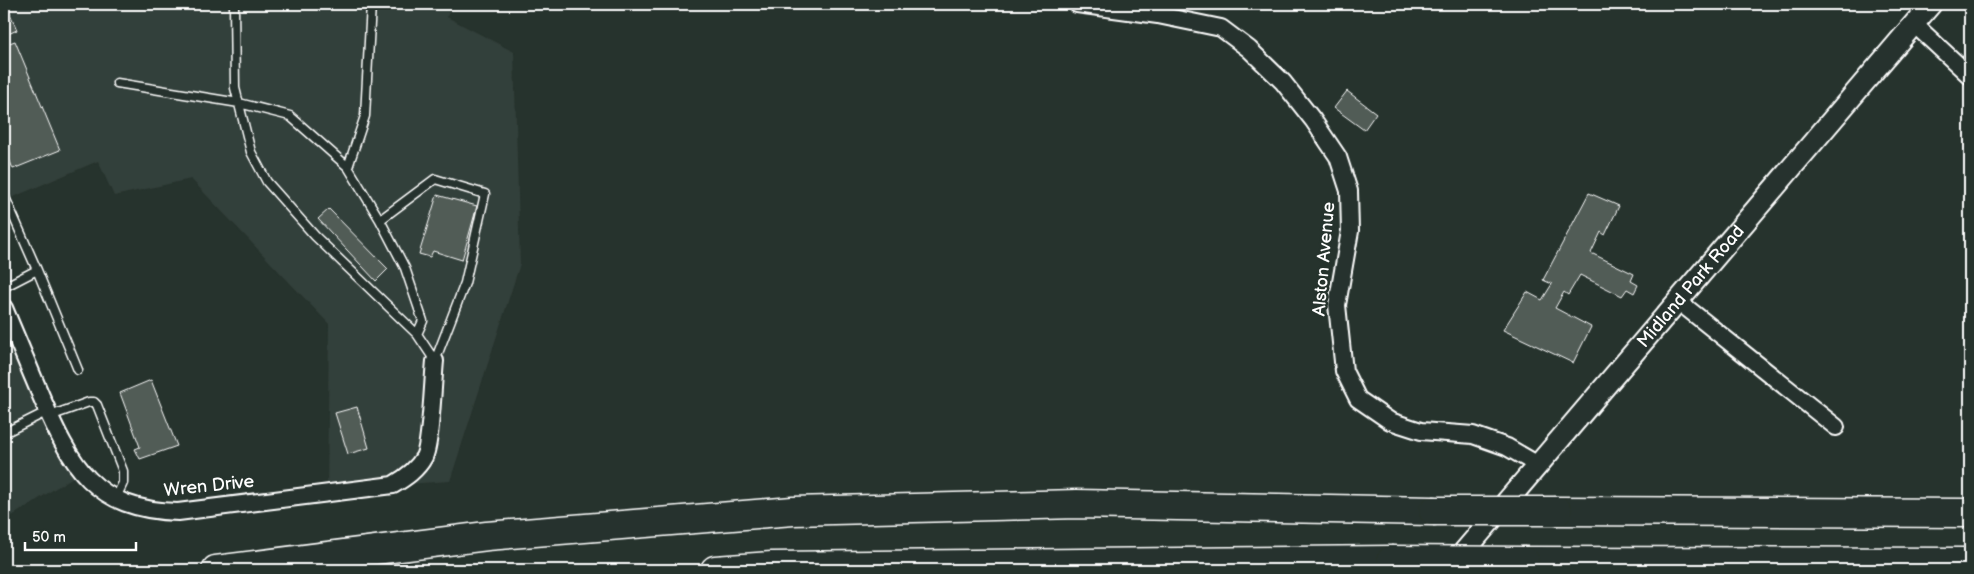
<svg xmlns="http://www.w3.org/2000/svg" width="1974" height="574" viewBox="0 0 1974 574" font-family="'Balsamiq Sans',sans-serif">
<rect width="100%" height="100%" fill="#26332d"/>
<filter id="ink" filterUnits="userSpaceOnUse"><feTurbulence type="fractalNoise" baseFrequency=".02" numOctaves="2"/><feDisplacementMap in="SourceGraphic" scale="10" xChannelSelector="R" yChannelSelector="G"/><feConvolveMatrix kernelMatrix="1 2 1 2 8 2 1 2 1" color-interpolation-filters="sRGB"/></filter>
<g filter="url(#ink)">
<path fill="#333f3a" d="M4,4H452L447,17L514,52L520,264L450,481L393,485L327,493L329,324L191,179L114,196L98,161L4,201Z
M4,308L81,472L4,521Z"/>
<path fill="#515c57" stroke="#fff" d="M4,4H6L17,30L4,36Z
M15,41L60,150L13,169L4,146V45Z
M1347,91L1376,113L1364,130L1334,108Z
M1589,193L1619,206L1605,235L1601,232L1591,253L1634,274L1631,281L1638,285L1634,293L1627,289L1622,296L1580,275L1568,295L1564,292L1555,308L1591,327L1573,363L1503,330L1527,292L1542,300L1552,284L1543,280Z
M437,195L477,206L462,260L433,251L430,257L419,254Z
M329,209L388,269L376,281L318,219Z
M151,380L177,446L140,459L135,449L140,447L120,393Z
M357,407L369,448L348,454L335,413Z"/>
<g fill="none" stroke-linecap="round" stroke-linejoin="round">
<defs>
<path id="service" d="M234,4L235,88L251,152L267,182L315,236L417,334L435,361
M117,83L239,103L290,116L348,167L380,220L405,268L423,321L417,334
M348,167L365,116L371,4
M4,195L37,270L4,287
M380,220L435,179L485,194L465,283L435,361
M37,270L78,370
M50,416L89,402H94L97,405L123,471V483L116,498
M4,433L48,411"/>
<path id="minor" d="M1077,4L1158,15L1221,28L1249,49L1283,82L1313,120L1338,157L1349,191L1350,231L1337,305L1344,371L1358,399L1390,421L1421,431L1473,435L1507,447L1538,465
M1914,24L1970,76
M1678,301L1836,427
M4,308C16,337 29,367 41,396C71,466 94,510 178,512L393,485C405,478 417,470 424,457C431,444 433,379 435,361"/>
<g id="tertiary">
<path id="s1" d="M1451,567L1931,4"/>
</g>
<path id="motorway" d="M1558,511L1970,513
M1525,561L1970,562
M216,570L487,536L793,511L1077,504L1433,511
M715,570L772,566L1391,560"/>
</defs>
<use href="#service" stroke="#fff" stroke-width="11"/>
<use href="#minor" stroke="#fff" stroke-width="20"/>
<use href="#tertiary" stroke="#fff" stroke-width="24"/>
<use href="#motorway" stroke="#fff" stroke-width="31"/>
<use href="#service" stroke="#26332d" stroke-width="8"/>
<use href="#minor" stroke="#26332d" stroke-width="16"/>
<use href="#tertiary" stroke="#26332d" stroke-width="20"/>
<use href="#motorway" stroke="#26332d" stroke-width="28"/>
<defs>
<path id="motorway-bridge" d="M1433,511H1558
M1391,560L1525,561"/>
</defs>
<use href="#motorway-bridge" stroke="#fff" stroke-width="31" stroke-linecap="butt"/>
<use href="#motorway-bridge" stroke="#26332d" stroke-width="28"/>
</g>
</g>
<g text-anchor="middle" dominant-baseline="central" stroke-width="5" stroke-linejoin="round" paint-order="stroke">
<g font-size="18" fill="#fff" stroke="#26332d">
<text transform="translate(1324 259) rotate(-85)">Alston Avenue</text>
<text stroke="none"><textPath href="#s1" startOffset="369">Midland Park Road</textPath></text>
<text transform="translate(209 486) rotate(-6)">Wren Drive</text>
</g>
</g>
<rect width="1974" height="574" fill="none" stroke="#26332d" stroke-width="20"/>
<rect x="10" y="10" width="1954" height="554" fill="none" stroke="#fff" stroke-width="2" filter="url(#ink)"/>
<path d="M25 542v8h111v-8" fill="none" stroke="#ffffff" stroke-width="2.5"/>
<text x="32" y="542" font-size="15" fill="#ffffff" stroke="#26332d" stroke-width="4" paint-order="stroke">50 m</text>
</svg>
